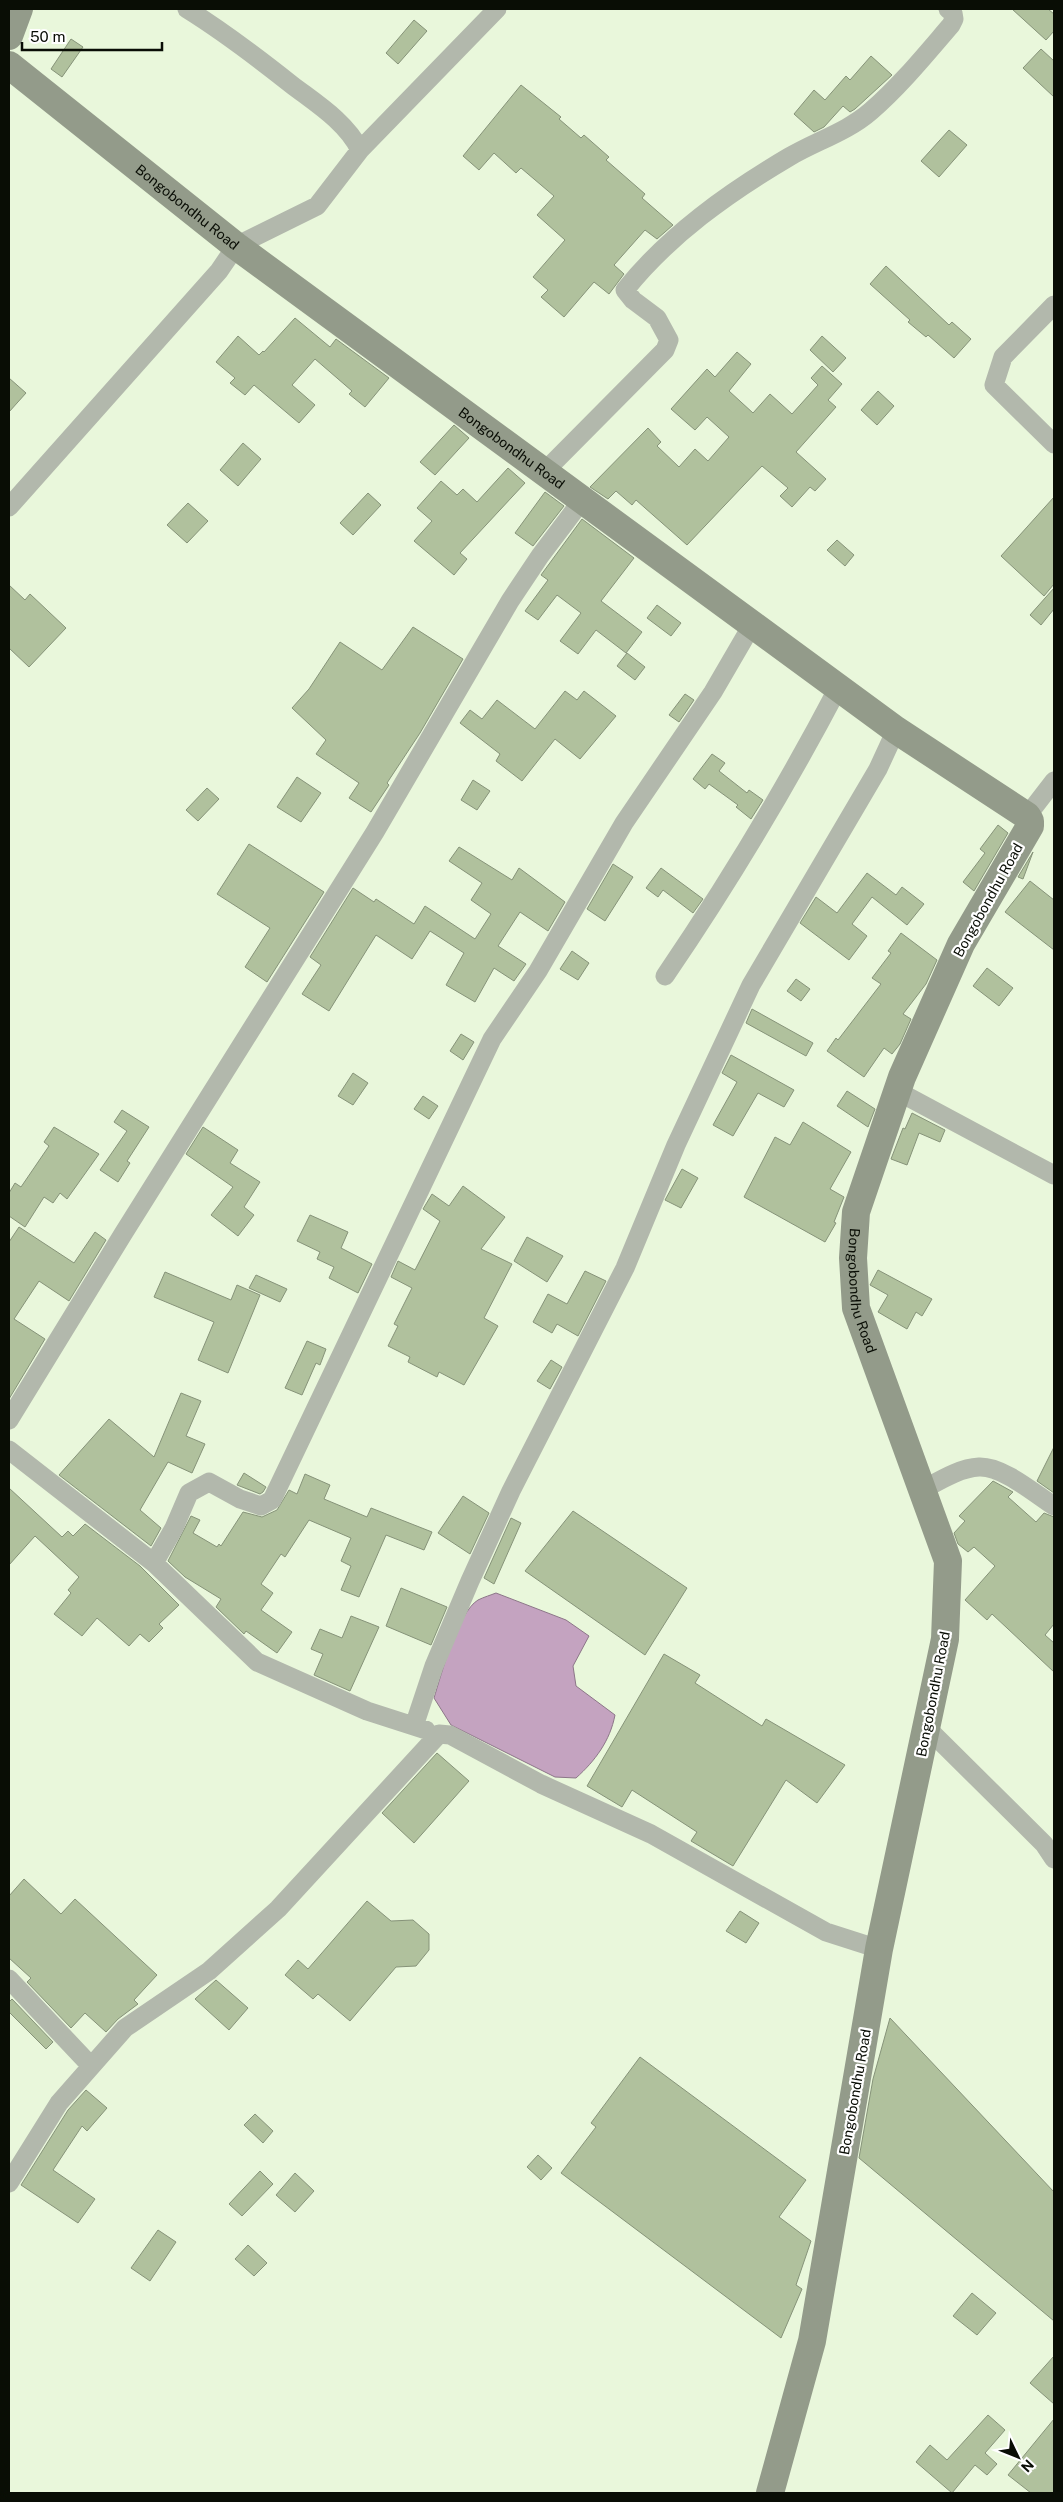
<svg xmlns="http://www.w3.org/2000/svg" width="1063" height="2502" viewBox="0 0 1063 2502" font-family="'Public Sans',sans-serif">
<rect width="100%" height="100%" fill="#e9f7db"/>
<path fill="#c4a3c0" stroke="#8c7688" d="M496,1593L566,1620L589,1636L573,1666L576,1686L615,1715C610,1741 595,1761 576,1778L555,1777L451,1725L434,1698C441,1675 458,1612 478,1600C484,1597 491,1595 496,1593Z"/>
<path fill="#b0c19d" stroke="#869379" d="M1012,9H1048L1054,14V31L1046,40Z
M414,20L427,31L398,64L386,53Z
M71,39L83,47L62,77L51,69Z
M1041,49L1054,61V97L1023,68Z
M871,56L892,75L855,109L850,112L843,106L824,127L814,132L794,114L814,90L825,100L846,76L850,80Z
M521,85L561,117L559,119L581,138L584,135L609,157L606,160L645,194L642,198L673,225L657,239L645,230L614,265L624,274L609,294L594,282L564,317L541,297L548,290L533,277L565,240L537,215L554,196L521,168L516,173L494,153L479,170L463,156Z
M949,130L967,145L939,177L921,161Z
M886,266L949,325L952,322L971,339L954,358L928,335L926,337L908,322L910,320L870,284Z
M295,318L330,347L336,339L389,378L365,407L349,394L352,391L315,359L292,385L315,405L299,423L254,385L245,395L230,383L235,378L216,362L238,336L259,355L263,351L264,352Z
M822,336L846,358L833,372L810,350Z
M737,352L751,364L729,391L753,413L770,394L792,414L818,385L811,378L822,366L842,384L828,400L836,407L796,452L826,479L815,491L810,487L792,507L780,496L788,488L762,466L687,545L636,500L632,505L616,491L608,499L590,487L648,428L661,442L657,446L679,467L695,449L708,461L729,437L707,417L695,430L671,409L707,369L715,377Z
M9,378L26,393L9,412Z
M878,391L894,406L877,425L861,410Z
M454,425L469,438L435,475L420,462Z
M243,443L261,459L238,486L220,470Z
M508,468L525,483L460,553L467,559L454,575L414,541L432,521L417,508L441,481L457,495L463,489L477,502Z
M545,492L564,506L533,546L515,533Z
M368,493L381,505L353,535L340,523Z
M1054,497V584L1044,596L1001,556Z
M188,503L208,521L187,543L167,525Z
M582,519L634,558L601,601L642,632L626,653L596,630L578,654L560,641L581,613L557,595L538,620L525,611L548,580L541,575Z
M837,540L854,555L845,566L827,550Z
M9,585L25,600L30,594L66,628L29,667L9,648Z
M1054,588V609L1041,625L1030,615Z
M657,605L681,623L671,636L647,618Z
M413,627L463,659L420,733L387,783L389,785L371,812L349,798L359,783L316,754L326,740L292,708L309,689L340,642L382,670Z
M627,653L645,667L635,680L617,666Z
M565,691L577,700L584,691L616,716L580,759L555,739L522,781L496,761L500,754L460,723L470,710L482,719L497,700L535,729Z
M685,694L694,700L679,722L669,715Z
M712,754L725,763L719,771L747,793L749,790L763,800L751,819L736,807L738,805L709,784L705,789L693,779Z
M297,777L321,793L301,822L277,807Z
M473,780L490,791L477,810L461,800Z
M207,788L219,799L198,821L186,810Z
M998,825L1008,833L974,891L963,882L985,853L980,849Z
M249,844L324,892L267,982L245,967L270,928L217,894Z
M459,847L512,880L519,868L565,902L548,931L520,912L498,946L526,964L514,981L494,968L475,1002L446,985L464,953L430,931L412,959L376,935L329,1011L302,994L321,965L310,957L353,888L374,902L376,899L414,924L425,906L475,939L491,914L471,900L482,883L449,861Z
M1033,852L1023,879L1018,877Z
M613,864L633,877L605,921L587,909Z
M661,868L703,899L693,913L663,890L658,897L646,888Z
M867,873L896,895L902,887L924,904L907,925L872,897L852,924L867,936L849,960L800,923L816,897L837,913Z
M1030,881L1054,900V950L1005,912Z
M901,933L937,960L926,984L903,1014L911,1019L900,1044L892,1054L884,1048L864,1077L827,1051L836,1038L838,1040L881,984L872,978L891,953L888,951Z
M572,951L589,963L578,980L560,969Z
M987,968L1013,988L999,1006L973,986Z
M796,979L810,989L801,1001L787,991Z
M752,1009L813,1043L806,1056L746,1023Z
M461,1034L474,1042L463,1060L450,1051Z
M731,1055L794,1090L784,1107L758,1093L733,1136L713,1125L737,1082L722,1073Z
M353,1073L368,1083L353,1105L338,1096Z
M847,1091L875,1109L868,1127L837,1106Z
M423,1096L438,1106L429,1119L414,1109Z
M122,1110L149,1127L127,1161L130,1163L118,1182L100,1170L127,1131L114,1122Z
M912,1113L945,1130L940,1142L919,1133L907,1165L891,1159L903,1128L905,1129Z
M803,1122L851,1152L830,1189L844,1197L834,1222L836,1223L825,1242L744,1197L775,1137L790,1145Z
M54,1127L99,1154L67,1199L60,1193L53,1203L44,1197L25,1227L9,1216V1193L15,1183L21,1187L49,1146L44,1142Z
M203,1127L238,1150L230,1163L260,1182L244,1207L254,1215L238,1236L211,1215L233,1187L186,1154Z
M682,1169L698,1178L681,1208L665,1200Z
M463,1186L505,1217L481,1249L512,1264L484,1318L498,1326L464,1385L439,1372L437,1377L408,1362L410,1357L388,1346L398,1326L394,1324L412,1288L391,1277L398,1261L415,1270L440,1221L423,1209L432,1194L449,1206Z
M310,1215L348,1232L341,1248L372,1264L358,1293L329,1278L334,1267L317,1259L320,1252L297,1241Z
M19,1227L74,1263L95,1232L106,1240L69,1301L39,1281L14,1319L45,1339L9,1399V1242Z
M527,1237L563,1256L547,1282L514,1261Z
M878,1270L932,1299L922,1316L916,1312L907,1329L878,1312L888,1295L870,1285Z
M585,1271L606,1281L578,1336L557,1324L552,1333L533,1322L548,1294L567,1304Z
M165,1272L231,1300L237,1285L260,1295L228,1373L198,1360L214,1322L154,1297Z
M256,1275L287,1289L280,1302L249,1288Z
M307,1341L326,1349L320,1365L316,1363L302,1395L285,1388Z
M551,1360L562,1367L550,1389L537,1381Z
M181,1393L201,1401L186,1436L205,1444L192,1473L168,1462L140,1510L161,1528L151,1546L59,1475L109,1419L154,1457Z
M1054,1447V1493L1037,1481Z
M244,1473L266,1487L263,1492L260,1494L237,1485Z
M305,1474L330,1485L324,1499L367,1517L371,1508L432,1532L424,1550L386,1535L359,1597L341,1590L351,1566L341,1561L351,1538L309,1520L285,1557L281,1554L261,1584L273,1593L261,1610L292,1632L277,1653L246,1631L244,1634L216,1607L221,1599L185,1577L168,1561L191,1516L200,1520L193,1533L217,1547L219,1544L221,1546L243,1512L262,1517L277,1510L289,1490L297,1494Z
M993,1481L1013,1492L1008,1497L1036,1522L1044,1513L1054,1517V1624L1045,1635L1054,1643V1672L992,1614L987,1620L965,1600L995,1566L974,1547L968,1552L958,1544L954,1533L965,1521L959,1516Z
M9,1488L62,1537L68,1531L73,1536L85,1524L140,1566L179,1605L159,1624L163,1628L149,1642L140,1634L129,1646L97,1618L82,1636L54,1614L71,1593L68,1590L79,1577L35,1536L9,1565Z
M463,1496L489,1513L470,1554L438,1533Z
M573,1511L687,1588L645,1655L525,1571Z
M511,1518L521,1523L494,1584L484,1578Z
M401,1588L447,1607L431,1645L386,1626Z
M351,1616L379,1627L350,1691L314,1675L323,1654L311,1649L320,1629L342,1638Z
M664,1654L700,1675L695,1683L762,1726L766,1719L845,1765L817,1803L786,1780L733,1866L691,1841L697,1832L632,1790L622,1807L587,1786Z
M437,1753L469,1781L414,1843L382,1813Z
M24,1879L61,1914L75,1899L157,1975L134,2000L138,2004L118,2019L106,2032L85,2013L71,2028L27,1982L31,1978L9,1958V1896Z
M367,1901L391,1921L413,1920L429,1934V1950L416,1966L396,1967L350,2021L318,1994L313,1999L285,1975L298,1960L308,1969Z
M740,1911L759,1923L746,1943L726,1931Z
M216,1980L248,2008L229,2030L195,1999Z
M12,1999L53,2042L46,2049L9,2012V2002Z
M890,2018L1054,2192V2321L859,2158L873,2079Z
M640,2057L806,2180L779,2217L811,2241L796,2285L802,2289L781,2338L561,2173L596,2127L591,2123Z
M86,2090L107,2108L87,2131L82,2126L53,2170L95,2199L78,2223L21,2185L68,2110Z
M255,2114L273,2131L263,2143L244,2125Z
M538,2155L552,2168L541,2180L527,2167Z
M260,2171L273,2184L242,2216L229,2204Z
M295,2173L314,2191L295,2212L276,2195Z
M158,2230L176,2242L150,2281L131,2268Z
M248,2245L267,2263L254,2276L235,2259Z
M972,2293L996,2313L977,2335L953,2316Z
M1054,2356V2404L1030,2383Z
M988,2415L1005,2430L985,2453L997,2464L987,2475L975,2465L952,2493L916,2462L930,2445L947,2460Z
M1054,2419V2493H1031L1008,2475Z"/>
<g fill="none" stroke-linecap="round" stroke-linejoin="round">
<path stroke="#b2b8ac" stroke-width="19" d="M360,150L497,9
M1054,305L1003,357L994,385L1054,444
M544,472L665,350L669,340L657,318L633,300L625,290C669,235 728,193 789,157C816,141 847,132 871,111C900,86 926,54 951,25L954,19L953,13L948,9
M9,507L219,271L236,246L317,206L360,150C346,122 317,104 292,85C258,58 224,32 187,9
M1027,816L1054,781
M665,976C729,882 785,789 838,688
M897,1091L1054,1175
M9,1420L123,1234L375,832L510,601L540,556L583,499
M9,1450L154,1563L257,1662L367,1711L426,1730
M922,1490C939,1481 959,1468 979,1467C1003,1466 1035,1494 1054,1506
M154,1563L174,1528L189,1493L209,1482L240,1499L261,1506L272,1500L492,1039L538,971L624,823L713,692L752,625
M414,1726L434,1666L470,1581L511,1491L625,1268L676,1145L751,985L878,769L896,730
M927,1728L1044,1844L1054,1859
M9,1979L91,2066
M9,2183L59,2103L125,2028L209,1971L278,1909L439,1734L450,1735L541,1784L651,1834L826,1932L879,1949"/>
<g stroke="#939b8a" stroke-width="28">
<path d="M9,36L19,9"/>
<path id="s1" d="M9,65L236,246L896,730L1027,816L1030,821V826L961,944L902,1077L856,1212L853,1258L856,1308L948,1561L945,1639L879,1949L812,2341L770,2493"/>
</g>
</g>
<g text-anchor="middle" dominant-baseline="central" stroke-width="4.5" stroke-linejoin="round" paint-order="stroke">
<g font-size="14" fill="#090d05" stroke="#fff">
<text stroke="none"><textPath href="#s1" startOffset="228">Bongobondhu Road</textPath></text>
<text stroke="none"><textPath href="#s1" startOffset="632">Bongobondhu Road</textPath></text>
<text transform="translate(988 900) rotate(-61)">Bongobondhu Road</text>
<text stroke="none"><textPath href="#s1" startOffset="1781">Bongobondhu Road</textPath></text>
<text transform="translate(933 1694) rotate(-79)">Bongobondhu Road</text>
<text transform="translate(855 2092) rotate(-80)">Bongobondhu Road</text>
</g>
</g>
<rect width="1063" height="2502" fill="none" stroke="#090d05" stroke-width="20"/>
<g transform="translate(1018 2457) rotate(133)" stroke="#ffffff" stroke-width="4" paint-order="stroke">
<path d="M0-4L9 19L0 12L-9 19Z" fill="#090d05"/>
<text y="-8" font-size="14" font-weight="bold" text-anchor="middle" fill="#090d05">N</text>
</g>
<path d="M22 42v8h140v-8" fill="none" stroke="#090d05" stroke-width="2.5"/>
<text x="30" y="42" font-size="15" fill="#090d05" stroke="#ffffff" stroke-width="4" paint-order="stroke">50 m</text>
</svg>
